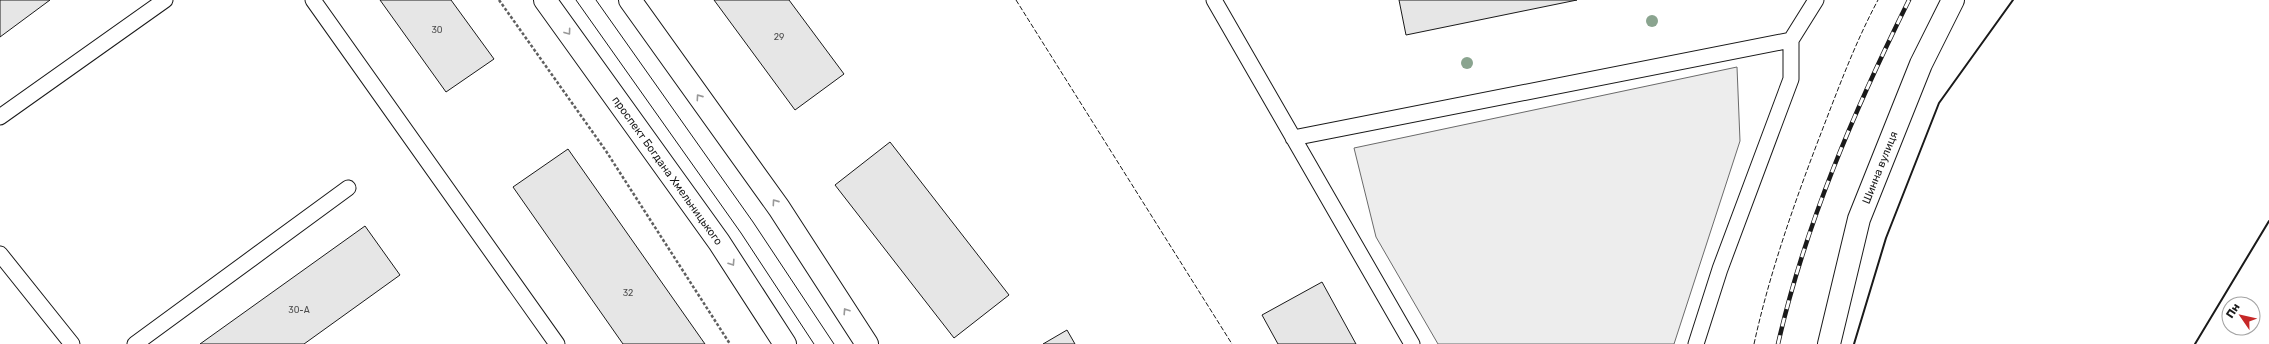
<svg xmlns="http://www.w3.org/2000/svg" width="2269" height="344" viewBox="0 0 2269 344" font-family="Rubik,sans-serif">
<rect width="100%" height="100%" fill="#fff"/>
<path fill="#ededed" stroke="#6a6a6a" d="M1737,67L1740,141L1674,344H1438L1376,237L1354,148Z"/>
<path fill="#e6e6e6" stroke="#1a1a1a" d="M0,0H50L0,37Z
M380,0H451L494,59L446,92Z
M714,0H789L844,74L795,110Z
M1399,0H1577L1406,35Z
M890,142L1009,295L954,338L835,185Z
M568,149L705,344H623L513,187Z
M365,226L400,275L304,344H200Z
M1322,282L1356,344H1278L1262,315Z
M1067,330L1075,344H1043Z"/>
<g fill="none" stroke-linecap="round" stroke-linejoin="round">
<defs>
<path id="lane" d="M313,0L557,344
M1214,0L1412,344
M0,117L165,0
M1293,138L1791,40
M0,254L72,344
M135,344L348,188
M1696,344L1720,269L1791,79V40L1816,0"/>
<g id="street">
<path id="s1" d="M1829,344L1859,219L1921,64L1953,0"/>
</g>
<g id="secondary">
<path id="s2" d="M545,0L719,242L785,344"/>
<path d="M630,0L779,208L867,344"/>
</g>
</defs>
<use href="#lane" stroke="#1a1a1a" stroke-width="17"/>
<use href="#street" stroke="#1a1a1a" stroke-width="24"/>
<use href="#secondary" stroke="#1a1a1a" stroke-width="24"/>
<path stroke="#5f5f5f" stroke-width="2.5" stroke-dasharray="3 2" stroke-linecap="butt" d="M499,0L606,151L730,344"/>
<use href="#lane" stroke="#fff" stroke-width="15"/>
<use href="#street" stroke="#fff" stroke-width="22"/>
<use href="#secondary" stroke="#fff" stroke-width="22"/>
<path stroke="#1a1a1a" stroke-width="1" d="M576,0L741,233L814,344
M596,0L753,222L834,344"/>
<defs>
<path id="rail" d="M1778,344C1805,225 1855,109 1909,0"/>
</defs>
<use href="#rail" stroke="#1a1a1a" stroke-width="4.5"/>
<use href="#rail" stroke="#fff" stroke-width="3" stroke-dasharray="9" stroke-linecap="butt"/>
<path stroke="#1a1a1a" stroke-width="1" stroke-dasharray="5 2" stroke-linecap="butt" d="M1016,0L1232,344
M1754,344C1770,271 1796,198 1823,128C1840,84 1856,41 1878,0"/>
<path stroke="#1a1a1a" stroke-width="2" d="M1854,344L1886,238L1939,103L2013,0
M2195,344L2269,221"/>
</g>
<g fill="#8aa48f">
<circle cx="1652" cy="21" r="6"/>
<circle cx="1467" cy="63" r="6"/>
</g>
<defs><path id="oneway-chevron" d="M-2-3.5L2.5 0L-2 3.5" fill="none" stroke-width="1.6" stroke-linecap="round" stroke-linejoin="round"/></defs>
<g stroke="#989898">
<use href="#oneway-chevron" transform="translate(568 32) rotate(54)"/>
<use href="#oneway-chevron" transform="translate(699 97) rotate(-125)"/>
<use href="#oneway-chevron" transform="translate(775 202) rotate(-125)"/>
<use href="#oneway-chevron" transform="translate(732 263) rotate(57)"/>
<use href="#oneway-chevron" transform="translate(846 311) rotate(-123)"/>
</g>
<g text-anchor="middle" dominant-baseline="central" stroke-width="3" stroke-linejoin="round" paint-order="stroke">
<g font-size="9" fill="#4d4d4d">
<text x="437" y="30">30</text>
<text x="779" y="37">29</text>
<text x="628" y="293">32</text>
<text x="299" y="310">30-А</text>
</g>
<g font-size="11" fill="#1a1a1a" stroke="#fff">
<text stroke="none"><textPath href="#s1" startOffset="184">Шинна вулиця</textPath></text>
<text stroke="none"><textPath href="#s2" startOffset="210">проспект Богдана Хмельницького</textPath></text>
</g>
</g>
<g transform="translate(2241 316) rotate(304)"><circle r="19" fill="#ffffff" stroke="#a3a3a3"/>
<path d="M0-3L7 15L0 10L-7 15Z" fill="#c62828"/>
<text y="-6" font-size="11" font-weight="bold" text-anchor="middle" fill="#1a1a1a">Пн</text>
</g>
</svg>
